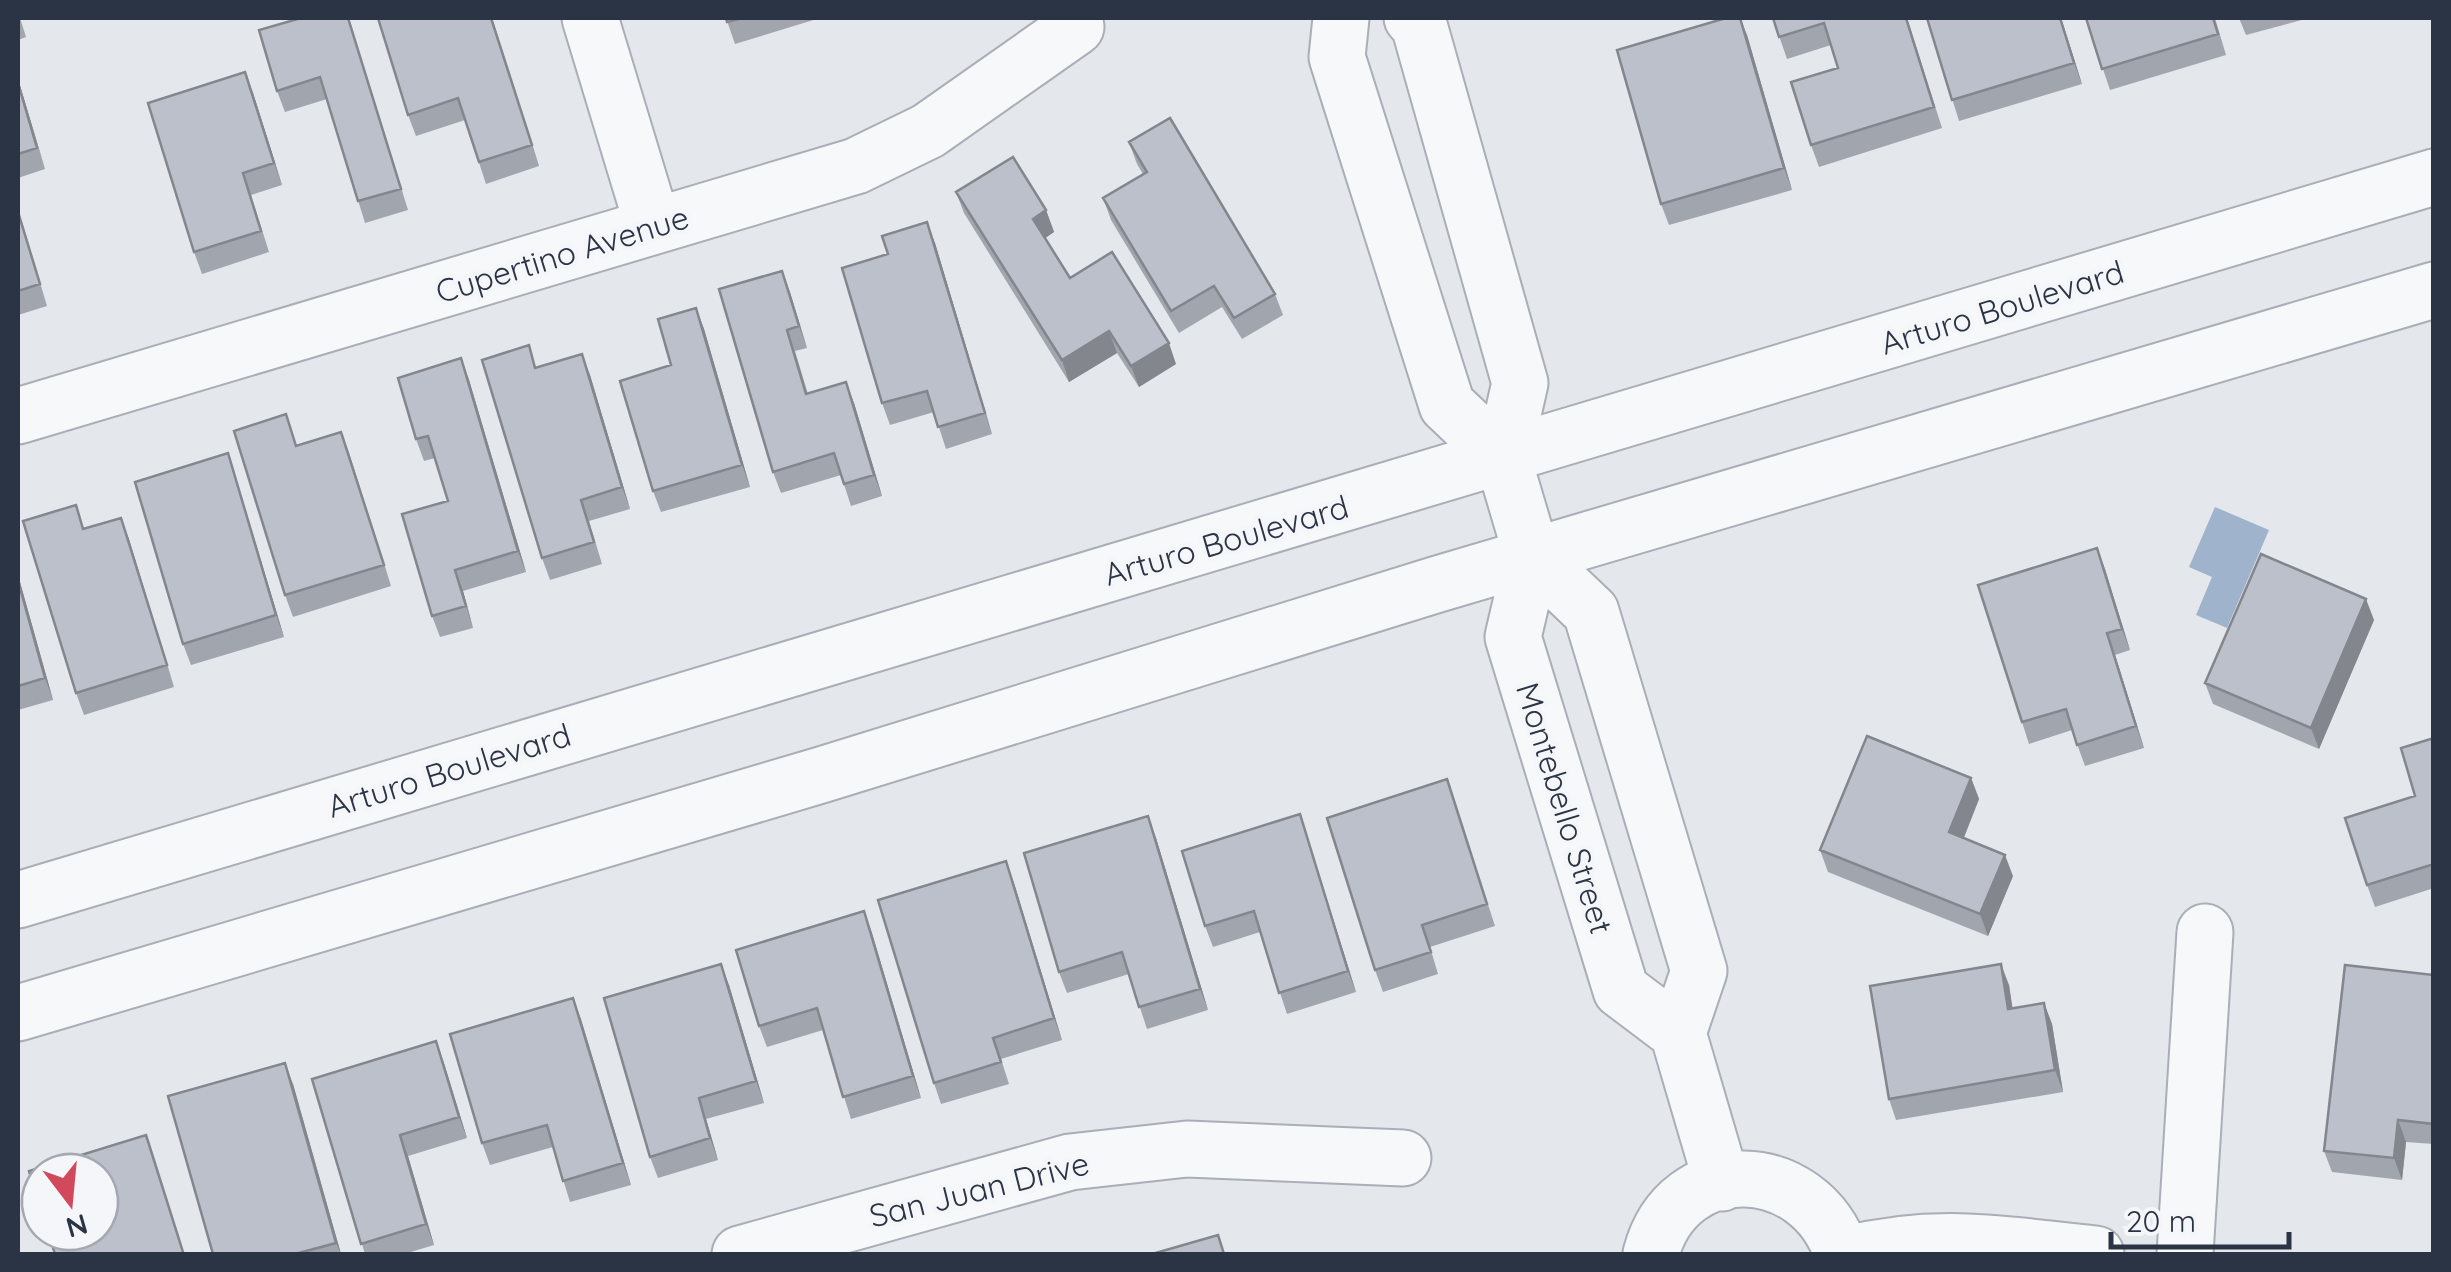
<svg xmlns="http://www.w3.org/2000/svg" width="2451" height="1272" viewBox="0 0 2451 1272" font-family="Quicksand,sans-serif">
<rect width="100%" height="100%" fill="#e4e7ec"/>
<path fill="#9fb4cc" d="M2215,507L2269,530L2227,628L2196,615L2212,577L2189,567Z"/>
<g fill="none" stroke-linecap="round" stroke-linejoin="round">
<defs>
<path id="minor" d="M590,18L653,226
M1341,18L1337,57L1447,405L1503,458
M1412,18L1419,25L1520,383L1503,458L1532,556L1591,612L1699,971L1678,1033L1722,1183
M18,416L856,166L928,131L1076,27
M1532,556L1513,637L1621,990L1678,1033
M740,1254L1070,1162L1187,1149L1403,1158
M1651,1254C1678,1151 1810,1157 1842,1254
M1848,1254C1940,1231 2005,1245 2096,1254
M2185,1254L2205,932"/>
<path id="tertiary" d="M18,900L2434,177
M18,1013L821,775L1438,584L2434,290"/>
</defs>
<use href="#minor" stroke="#a9aeb7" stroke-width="59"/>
<use href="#tertiary" stroke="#a9aeb7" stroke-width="59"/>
<use href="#minor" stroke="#f7f8fa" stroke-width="55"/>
<use href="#tertiary" stroke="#f7f8fa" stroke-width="55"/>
</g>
<path fill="#a1a5ae" d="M18,18H20L26,37L18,40Z
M349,18L408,210L365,223L327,99L285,112L277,91Z
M492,18L539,166L486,184L465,120L416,136L408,115Z
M726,18H820L735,44Z
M1773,18H1907L1942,128L1819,167L1811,145L1838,68L1831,45L1787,59Z
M1927,18H2061L2082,84L1959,121Z
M2086,18H2215L2226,55L2110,90Z
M2239,18H2309L2246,35Z
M1747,35L1792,190L1669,225L1661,204Z
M18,79L45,169L18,178Z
M253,93L282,185L251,195L269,252L202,274L194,252Z
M1129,142L1275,294L1283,315L1242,339L1222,307L1179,333L1111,220L1103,198L1143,174L1137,164Z
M956,192L1046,210L1054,232L1045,238L1070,278L1176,364L1139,387L1117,353L1069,382L964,213Z
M18,208L47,306L18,315Z
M935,243L992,434L946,449L934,412L890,425L882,403L888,254Z
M782,271L807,348L795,351L808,394L854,403L882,496L851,506L841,475L781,493L773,472Z
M696,308L704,329L750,487L661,512L653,491L671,365Z
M461,358L469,380L526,572L463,591L473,628L440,637L432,616L448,501L435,458L424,461L416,439Z
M537,368L590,375L630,509L589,521L602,564L550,580L542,558Z
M341,432L391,586L293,617L285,595L297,446Z
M228,453L284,637L191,665L183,644Z
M121,518L174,687L84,715L76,693L84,528Z
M2097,548L2130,650L2115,655L2144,748L2085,766L2072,730L2029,744L2022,722Z
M18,575L53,700L18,710Z
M2374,620L2319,749L2213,704L2205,683Z
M2434,738V888L2375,907L2367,885L2415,796Z
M1971,778L1979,799L1964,838L2013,876L1988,936L1828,872L1820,850Z
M1447,779L1495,926L1430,947L1438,974L1383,992L1375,970Z
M1307,836L1356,992L1287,1014L1260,932L1213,947L1205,926Z
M1156,838L1208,1010L1147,1029L1129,974L1067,993L1059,972Z
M1006,861L1062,1040L1001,1059L1009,1084L941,1104L934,1083Z
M864,911L921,1098L851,1119L823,1030L767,1047L759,1026Z
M2434,975V1144L2406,1142L2402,1180L2332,1172L2324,1151Z
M729,985L764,1103L706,1119L718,1160L658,1178L650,1157Z
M2009,985L2012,1008L2044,1003L2052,1024L2063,1092L1896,1120L1889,1099Z
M573,998L631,1185L570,1202L553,1147L490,1165L482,1143Z
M436,1041L467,1138L408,1156L434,1245L404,1254H365L312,1079Z
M293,1084L341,1254H213Z"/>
<path fill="#83868d" d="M491,18H492L539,166L532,145Z
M1740,18L1747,35L1792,190L1784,168Z
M2060,18H2061L2082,84L2074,63Z
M245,72L253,93L282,185L274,163Z
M18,79L45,169L18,83Z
M1046,210L1054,232L1041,241L1033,219Z
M927,222L935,243L992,434L985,413Z
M782,271L790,292L807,348L799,326Z
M696,308L704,329L750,487L742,465Z
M1109,331L1117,353L1069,382L1062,360Z
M1169,343L1176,364L1139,387L1131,366Z
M582,354L590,375L630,509L622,487Z
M461,358L469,380L526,572L518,551Z
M846,382L854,403L882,496L874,475Z
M341,432L349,453L391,586L384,565Z
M228,453L235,475L284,637L276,615Z
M121,518L129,539L174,687L167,665Z
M2097,548L2105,569L2130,650L2122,629Z
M455,570L463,591L473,628L466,606Z
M18,575L53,700L45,678L18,581Z
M2366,599L2374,620L2319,749L2311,728Z
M2107,633L2115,655L2144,748L2136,726Z
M1971,778L1979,799L1957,854L1949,832Z
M1300,814L1307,836L1356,992L1348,971Z
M1148,816L1156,838L1208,1010L1200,989Z
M2005,855L2013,876L1988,936L1980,914Z
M1006,861L1014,883L1062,1040L1054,1018Z
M864,911L872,933L921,1098L913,1076Z
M721,964L729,985L764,1103L756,1081Z
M2001,964L2009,985L2016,1030L2008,1009Z
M573,998L581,1019L631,1185L623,1163Z
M2044,1003L2052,1024L2063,1092L2055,1070Z
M436,1041L444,1063L467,1138L459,1117Z
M285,1063L293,1084L341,1254L336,1243Z
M699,1098L706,1119L718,1160L710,1138Z
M2398,1120L2406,1142L2402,1180L2394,1158Z
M400,1135L408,1156L434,1245L426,1224Z"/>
<path fill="#bbc0ca" stroke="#83868d" stroke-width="2.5" d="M301,18H348L401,189L358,201L320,77L277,91L259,30Z
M378,18H491L532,145L479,162L458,98L408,115Z
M726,18H742L727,22Z
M1726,18H1740L1784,168L1661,204L1617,50Z
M1773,18H1906L1934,107L1811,145L1791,82L1838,68L1824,23L1779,37Z
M1927,18H2060L2074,63L1952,100Z
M2086,18H2213L2218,34L2102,69Z
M245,72L274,163L243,173L261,231L194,252L148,103Z
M18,83L37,148L18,154Z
M1170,118L1275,294L1234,318L1214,286L1171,311L1103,198L1147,172L1129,142Z
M1013,157L1046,210L1033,219L1070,278L1112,252L1169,343L1131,366L1109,331L1062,360L956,192Z
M18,212L40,284L18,291Z
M927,222L985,413L938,427L927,391L882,403L842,268L888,254L882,236Z
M782,271L799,326L787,330L806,394L846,382L874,475L844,484L834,453L773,472L719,289Z
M696,308L742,465L653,491L620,381L671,365L658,319Z
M529,345L535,368L582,354L622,487L581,500L594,542L542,558L482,360Z
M461,358L518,551L455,570L466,606L432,616L402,514L448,501L428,436L416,439L398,378Z
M286,414L296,446L341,432L384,565L285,595L234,431Z
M228,453L276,615L183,644L135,482Z
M76,505L83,529L121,518L167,665L76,693L23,521Z
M2097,548L2122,629L2107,633L2136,726L2077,745L2066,709L2022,722L1978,585Z
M2261,554L2366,599L2311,728L2205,683Z
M18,581L45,678L18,686Z
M1867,736L1971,778L1949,832L2005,855L1980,914L1820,850Z
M2434,738V864L2367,885L2345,818L2415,796L2401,748Z
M1447,779L1487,904L1422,925L1431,952L1375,970L1327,818Z
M1300,814L1348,971L1279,993L1254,911L1205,926L1182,851Z
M1148,816L1200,989L1139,1007L1122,952L1059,972L1024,853Z
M1006,861L1054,1018L993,1038L1001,1062L934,1083L878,900Z
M864,911L913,1076L843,1097L817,1008L759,1026L736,950Z
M721,964L756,1081L699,1098L710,1138L650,1157L604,998Z
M2001,964L2008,1009L2044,1003L2055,1070L1889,1099L1870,986Z
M2345,965L2434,975V1124L2398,1120L2394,1158L2324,1151Z
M573,998L623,1163L563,1181L547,1125L482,1143L450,1034Z
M436,1041L459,1117L400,1135L426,1224L361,1244L312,1079Z
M285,1063L336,1243L295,1254H213L168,1096Z
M146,1135L183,1252L174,1254H55L48,1232H100V1172H40V1207L29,1171Z
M1218,1235L1224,1254H1152Z"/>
<g text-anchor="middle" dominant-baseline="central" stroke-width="9" stroke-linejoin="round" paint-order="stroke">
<g font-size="32" fill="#2b3445" stroke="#f4f6f9">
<text transform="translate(562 254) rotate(-17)">Cupertino Avenue</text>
<text transform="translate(2002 307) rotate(-17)">Arturo Boulevard</text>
<text transform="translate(1226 540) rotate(-16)">Arturo Boulevard</text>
<text transform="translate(449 770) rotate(-17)">Arturo Boulevard</text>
<text transform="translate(1565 808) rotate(73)">Montebello Street</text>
<text transform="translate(979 1189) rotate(-14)">San Juan Drive</text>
</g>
</g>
<rect width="2451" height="1272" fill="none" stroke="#2b3445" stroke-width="40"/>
<g transform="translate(70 1202) rotate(164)"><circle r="48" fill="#f4f6f9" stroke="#a4a8b1" stroke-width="2.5"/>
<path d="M0-8L18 38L0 25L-18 38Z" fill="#d1495b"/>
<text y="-15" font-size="28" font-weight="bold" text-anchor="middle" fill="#2b3445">N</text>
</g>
<path d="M2111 1232v15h178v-15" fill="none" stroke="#2b3445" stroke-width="5"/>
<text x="2126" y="1232" font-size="30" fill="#2b3445" stroke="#f4f6f9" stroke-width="8" paint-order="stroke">20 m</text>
</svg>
